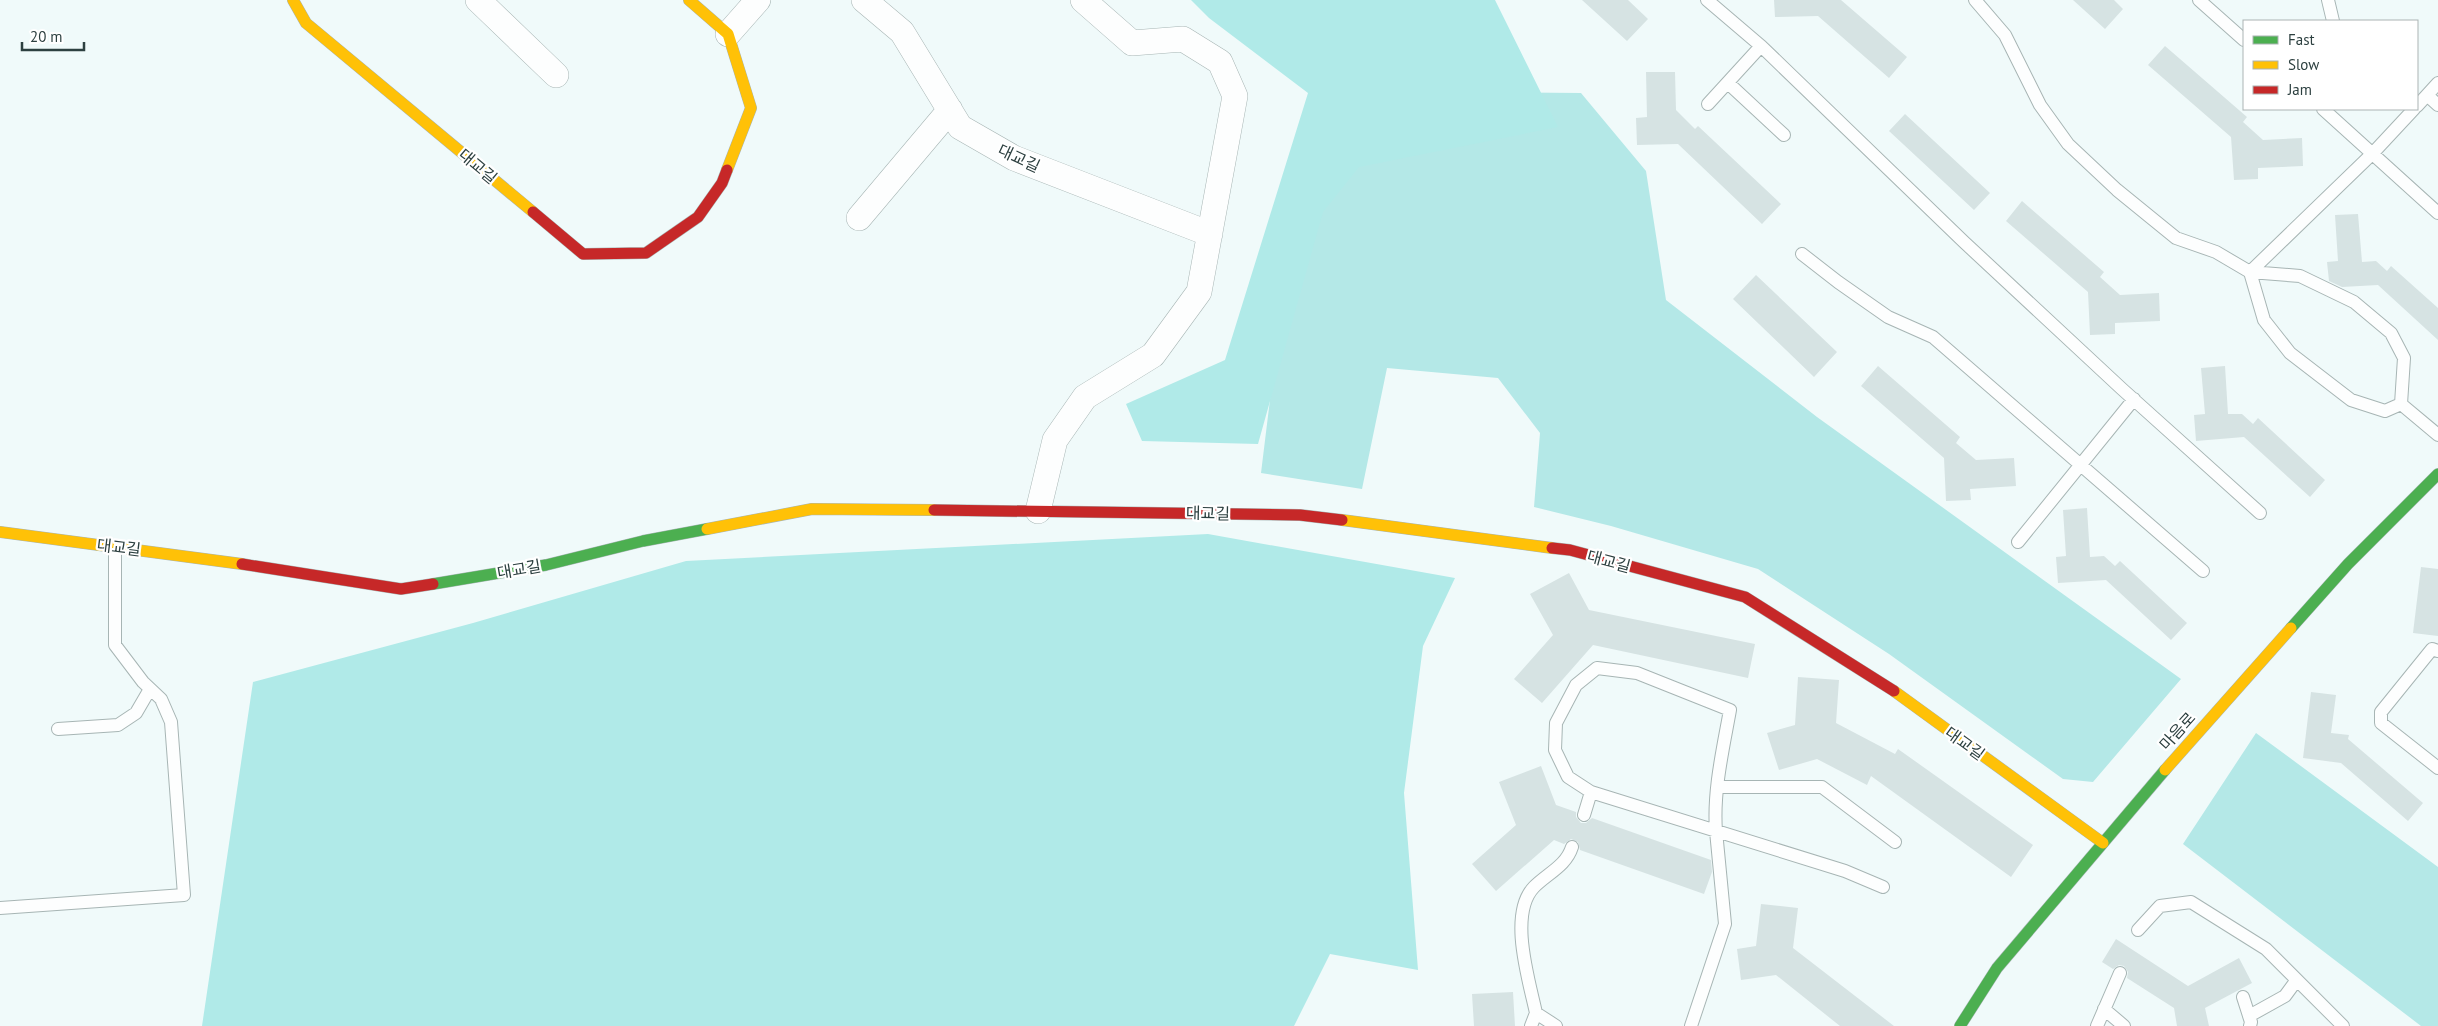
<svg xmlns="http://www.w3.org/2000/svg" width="2438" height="1026" viewBox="0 0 2438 1026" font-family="'PT Sans','Noto Sans KR',sans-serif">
<rect width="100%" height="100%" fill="#f0fafa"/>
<path fill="#b4e8e7" d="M1476,92L1581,93L1646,171L1666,300L1817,417L2181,679L2093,782L2063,779L1889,654L1758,569L1611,526L1534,507L1540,433L1498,378L1387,368L1362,489L1261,473L1288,253L1331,146Z
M2256,733L2438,867V1026H2421L2183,844Z"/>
<path fill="#b0eae8" d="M1191,0H1495L1558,127L1359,167L1323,212L1258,444L1142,441L1126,404L1225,360L1308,93L1209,18Z
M1208,534L1455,578L1423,646L1404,793L1418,970L1330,954L1294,1026H202L253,682L473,623L686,561Z"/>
<path fill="#d6e3e3" d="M1582,0H1628L1648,19L1627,41Z
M1774,0H1841L1907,57L1889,78L1818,16L1775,17Z
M2073,0H2114L2123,9L2105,29Z
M2165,46L2247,117L2243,122L2263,140L2302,138L2303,166L2258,168V179L2234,180L2231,137L2148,65Z
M1646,72H1675L1676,110L1695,129L1698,126L1781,204L1762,224L1678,144L1637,145L1636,118L1647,117Z
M1905,114L1990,193L1974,210L1889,131Z
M2022,201L2104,272L2100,277L2120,295L2159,293L2160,321L2115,323V334L2090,335L2088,292L2006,221Z
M2358,214L2362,262L2376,261L2387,271L2391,266L2438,308V340L2378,285L2342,287L2329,281L2327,262L2338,261L2335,215Z
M1756,275L1837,352L1814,377L1733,299Z
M1878,366L1960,437L1956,443L1976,460L2014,458L2016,486L1970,489L1971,500L1946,501L1944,458L1861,386Z
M2225,366L2228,414H2242L2253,424L2258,418L2325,480L2310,497L2244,437L2196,441L2194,415L2205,414L2201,368Z
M2087,508L2090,557L2104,556L2115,566L2120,561L2187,623L2171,640L2106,580L2058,583L2056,557L2066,556L2063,510Z
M2421,567L2438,569V636L2413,633Z
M1569,573L1589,610L1755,644L1748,678L1593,645L1542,703L1514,679L1553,635L1530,594Z
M1798,677L1839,680L1836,723L1895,754L1898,749L2033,845L2011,877L1871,776L1867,785L1817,759L1779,770L1767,733L1795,725Z
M2311,692L2336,695L2331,733L2349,735L2348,739L2423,803L2408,821L2341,763L2303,758Z
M1541,766L1556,805L1576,812V817L1581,823H1586L1592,818L1711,860L1712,872L1704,894L1580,850L1578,842L1571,839L1564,844L1554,840L1496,891L1472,864L1516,825L1499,782Z
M1761,904L1798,908L1793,948L1894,1026H1840L1776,975L1741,980L1737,949L1756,946Z
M2116,939L2188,986L2239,958L2252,983L2205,1008L2209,1026H2177L2174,1008L2127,978L2128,972L2124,966L2119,965L2113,969L2102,962Z
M1513,992L1515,1026H1474L1472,994Z"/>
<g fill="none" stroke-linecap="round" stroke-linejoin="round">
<defs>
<path id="lane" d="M1707,0L1761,46L1964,242L2122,389L2260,513
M1975,0L2005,35L2040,105L2068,144L2117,190L2176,238L2216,252L2250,272L2300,276L2354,302L2391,333L2404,358L2401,404
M2199,0L2244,40
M2328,0L2333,21
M1728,83L1784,135
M2427,95L2438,105
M1708,104L1761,46
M2417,106L2438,83
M2323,109L2438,213
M1802,254L1838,282L1888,317L1933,337L2203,571
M2250,272L2373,153L2414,109
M2250,272L2264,320L2290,353L2351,400L2385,411L2401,404
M2401,404L2438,435
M2018,542L2134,399
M2438,651L2432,649L2381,712V723L2438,768
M58,729L118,725L136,713L150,689
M1718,787H1822L1895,842
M1584,815L1591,792
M0,908L184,895L171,722L161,699L143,682L115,645V547
M2138,930L2160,906L2191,902L2266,949L2343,1026
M2243,997L2251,1022L2250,1026
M2104,1009L2124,1026
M2249,1016L2285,996L2296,981
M1531,1026L1536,1013
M1556,1026L1536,1013C1529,980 1508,914 1534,887C1548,873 1566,866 1572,847
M1691,1026L1725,924L1716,831C1713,791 1723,749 1730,710L1637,673L1597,668L1576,685L1556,723L1555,750L1568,777L1591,792L1845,871L1883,887
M2097,1026L2120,973"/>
<path id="street" d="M478,0L556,75
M864,0L902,32L960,127L1014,158L1210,234
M728,34L758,0
M859,218L950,110
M1038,511L1055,440L1085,397L1153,355L1199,292L1235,96L1220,62L1183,39L1132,43L1083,0"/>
<path id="fast" d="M433,584L546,565L643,541L707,529
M2291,628L2348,564L2438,474
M1960,1026L1997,968L2165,770"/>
<path id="slow" d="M293,0L306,23L533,212
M689,0L728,34L751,108L727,170
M1342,520L1552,548
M707,529L812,509L934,510
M0,532L242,564
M1894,691L2103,843
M2165,770L2291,628"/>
<path id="jam" d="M533,212L583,254L646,253L698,217L722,183L727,170
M934,510L1300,515L1342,520
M1552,548L1570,550L1745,597L1894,691
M242,564L401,589L433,584"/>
</defs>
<use href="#lane" stroke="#a7b5b4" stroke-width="14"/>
<use href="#street" stroke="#a7b5b4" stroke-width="26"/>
<use href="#fast" stroke="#a7b5b4" stroke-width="12"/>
<use href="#slow" stroke="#a7b5b4" stroke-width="12"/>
<use href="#jam" stroke="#a7b5b4" stroke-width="12"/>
<use href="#lane" stroke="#fdfefe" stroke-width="12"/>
<use href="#street" stroke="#fdfefe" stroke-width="25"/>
<use href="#fast" stroke="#4caf50" stroke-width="11"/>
<use href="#slow" stroke="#ffc107" stroke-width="11"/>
<use href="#jam" stroke="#c62828" stroke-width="11"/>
</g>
<g text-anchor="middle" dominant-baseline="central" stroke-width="4.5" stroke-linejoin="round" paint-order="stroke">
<g font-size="16" fill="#2d4040" stroke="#fff">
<text transform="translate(1019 158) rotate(25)">대교길</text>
<text transform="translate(478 166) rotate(40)">대교길</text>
<text transform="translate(1208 513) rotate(1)">대교길</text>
<text transform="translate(119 547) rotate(7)">대교길</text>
<text transform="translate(1609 561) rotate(15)">대교길</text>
<text transform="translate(519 569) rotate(-10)">대교길</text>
<text transform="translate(2177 731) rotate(-48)">마음로</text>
<text transform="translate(1965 743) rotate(36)">대교길</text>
</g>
</g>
<rect x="2243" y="20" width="175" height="90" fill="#ffffff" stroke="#abb3b3"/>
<rect x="2253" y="36" width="25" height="8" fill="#4caf50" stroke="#abb3b3"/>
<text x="2288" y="45" font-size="15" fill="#2d4040">Fast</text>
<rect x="2253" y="61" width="25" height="8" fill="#ffc107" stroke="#abb3b3"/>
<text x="2288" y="70" font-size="15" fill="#2d4040">Slow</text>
<rect x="2253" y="86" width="25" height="8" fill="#c62828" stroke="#abb3b3"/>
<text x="2288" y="95" font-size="15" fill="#2d4040">Jam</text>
<path d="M22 42v8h62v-8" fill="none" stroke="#2d4040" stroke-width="2.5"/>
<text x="30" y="42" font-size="15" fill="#2d4040" stroke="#ffffff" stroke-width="4" paint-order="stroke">20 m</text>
</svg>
